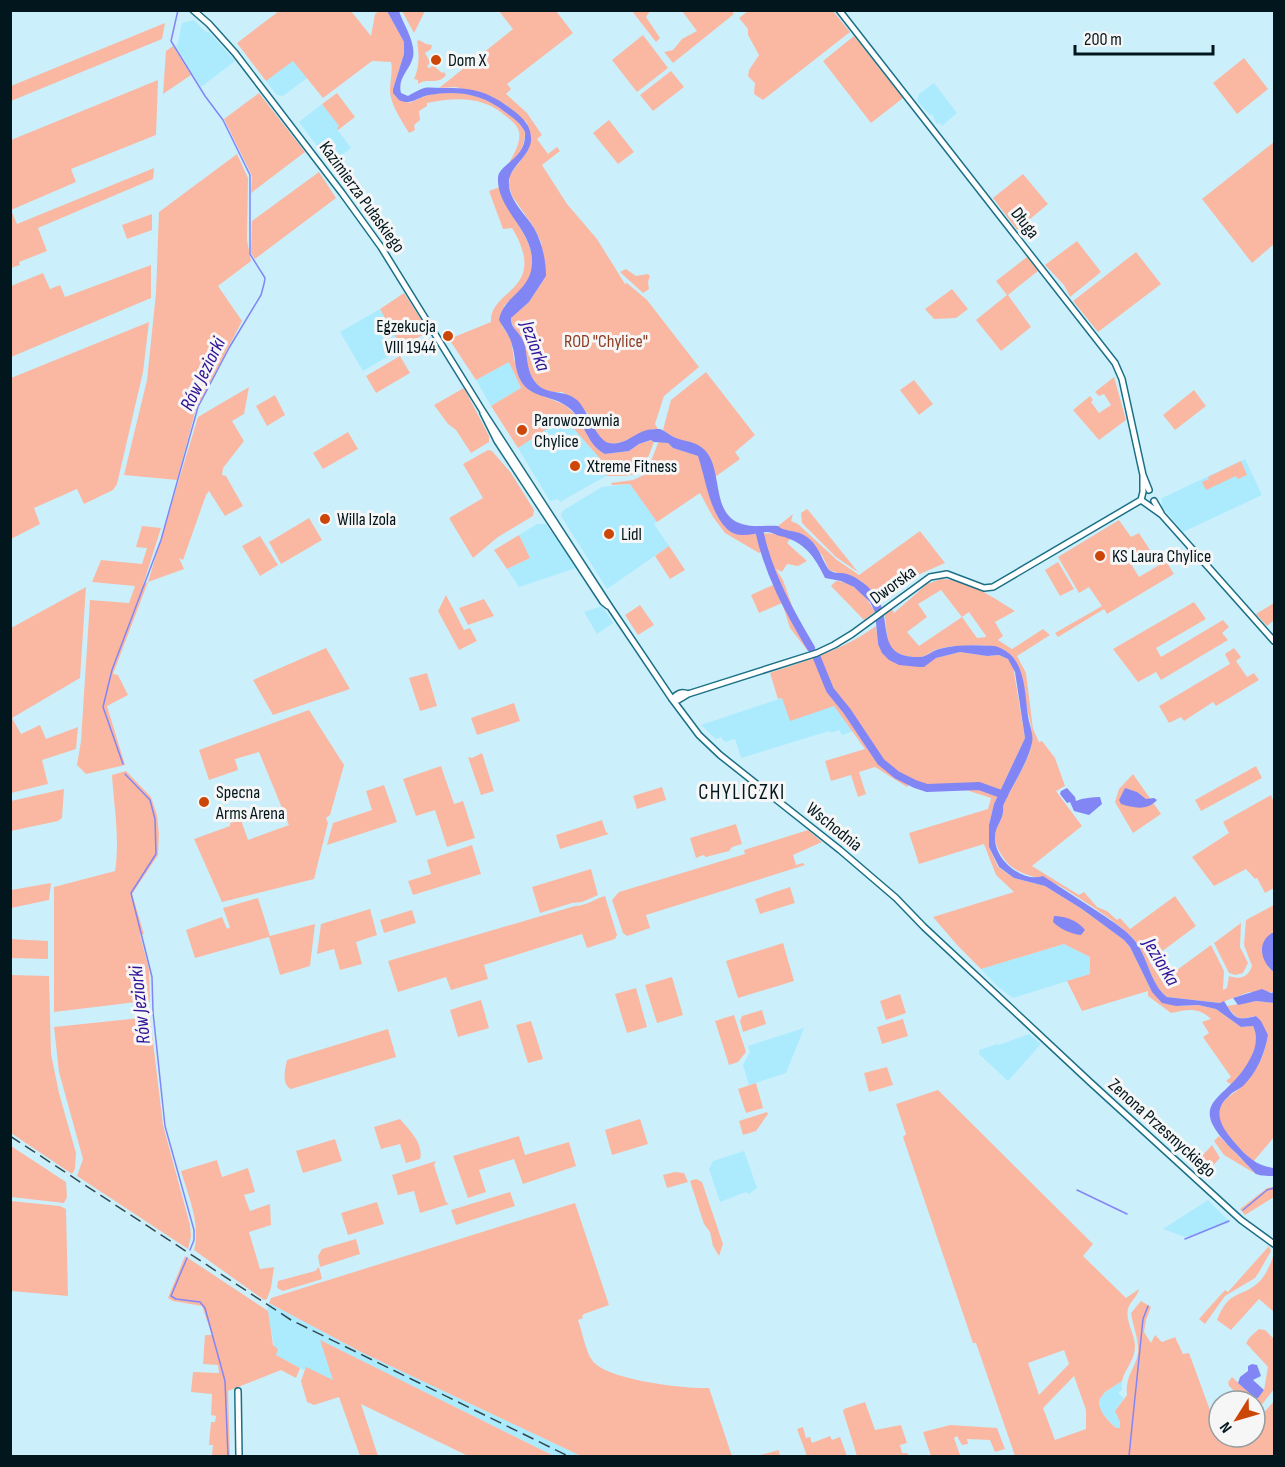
<svg xmlns="http://www.w3.org/2000/svg" width="1285" height="1467" viewBox="0 0 1285 1467" font-family="'Sofia Sans Condensed',sans-serif">
<rect width="100%" height="100%" fill="#cbf0fc"/>
<path fill="#aceafe" d="M194,20L206,32H209L235,61L201,87L176,46L178,43L182,23Z
M293,60L307,78L283,96L277,95L266,81Z
M934,83L957,113L942,126L940,123L937,124L932,114L930,115L917,101L919,94Z
M322,104L339,126L337,129L351,148L330,163L299,122Z
M380,309L402,348L363,371L340,332Z
M509,362L521,388L491,406L476,380Z
M559,421L575,430L610,470L606,476L560,502L558,499L550,501L518,448Z
M1245,459L1262,495L1183,532L1162,507V498Z
M630,484L657,522L654,524L669,546L607,589L561,516V514L564,510L602,487Z
M537,524H546L576,568L519,587L507,569L530,558L519,535Z
M602,606L613,623L597,634L584,612Z
M782,698L835,706L853,731L842,735L839,730L831,733L829,731L741,758L735,739L725,742L721,737L716,739L701,725Z
M1064,944L1090,957V974L1013,998L998,987L981,969Z
M804,1028L786,1073L749,1085L743,1065L750,1052L748,1046Z
M1029,1034L1041,1044L1008,1081L979,1054V1050L997,1044L999,1045Z
M744,1151L757,1188L749,1194L746,1192L720,1202L709,1169L713,1161Z
M1208,1200L1230,1222L1189,1238L1187,1236L1185,1237L1163,1229Z
M269,1303L361,1352L581,1456H554L321,1341L334,1381L306,1368L304,1370L276,1355L267,1310Z
M1122,1381V1390L1118,1393L1124,1398L1115,1411L1120,1422V1428H1116L1101,1412L1099,1400L1105,1392Z"/>
<path fill="#fab8a2" fill-rule="evenodd" d="M279,11H351L371,36L375,14L379,11H387L404,42V54L393,89L410,103C445,81 506,95 525,132C525,144 520,157 509,163C514,154 521,142 519,132C518,126 512,121 507,117C484,96 456,97 427,103V106L419,111L420,120L414,125L415,130L409,133C402,121 390,104 390,90C390,80 393,72 391,62L372,61L323,98L293,61L266,81L237,43Z
M402,11H425L414,33Z
M499,11H556L573,33L507,84L511,89L506,94L527,113L542,135L537,139L548,154L557,147L560,151L542,165L567,204L597,239L625,284L627,283L647,300L699,367L664,396L655,424L658,429C640,429 621,449 606,442C596,438 595,424 590,416C586,411 567,394 562,392C561,392 554,392 553,392C541,391 534,382 529,372C524,363 526,351 522,341C519,332 511,329 511,317L529,302L546,276L541,242L533,226L512,196L509,185L510,175L527,152V123L505,104L456,87L439,88L513,29Z
M632,11H650L646,17L660,38L656,42Z
M682,11H732L734,14L673,63L664,52L673,50L682,39L697,31Z
M748,11H833L850,32L763,100L754,94L755,83L748,76L749,70L759,55L748,35V29L739,18Z
M165,23L162,39L11,101V86Z
M643,35L668,68L637,92L612,60Z
M854,36L903,98L871,123L823,61Z
M419,40L426,44L432,45L431,49L425,53L430,62L427,67L430,68L433,65L442,73L444,72L446,75C438,86 427,77 418,84V80L414,79C420,66 419,54 417,41Z
M173,46L191,75L163,94L166,51Z
M1244,58L1268,89L1237,114L1213,83Z
M671,71L684,87L653,111L640,95Z
M158,80L156,135L71,169L76,182L11,210L17,224L154,168L153,179L38,228L47,251L19,262L20,265L11,268V140Z
M259,93L305,152L251,193L252,176L224,119Z
M337,93L355,117L338,130L337,128L339,126L322,104Z
M609,120L634,152L618,164L593,133Z
M1274,142V244L1252,263L1202,199Z
M237,154L248,178L247,240L251,261L218,286L242,321L195,412L177,480L124,475L147,380L156,293L159,212Z
M319,172L336,198L255,259L251,253L252,221Z
M1023,174L1048,204L1017,230L993,198Z
M500,187C508,221 553,254 522,290C517,296 509,301 504,306L502,326L511,339L514,360L529,390L565,405L576,415L605,454L629,451L639,444L652,440L654,442C641,476 643,476 606,476L610,470L575,430L559,421L518,448L491,406L521,388L509,362L476,380L449,339L491,322C489,289 550,291 512,228L503,229L489,191Z
M152,214V230L127,239L122,225Z
M1077,241L1101,272L1070,297L1064,285L1045,265Z
M1136,252L1161,284L1098,332L1073,301Z
M1027,257L1038,271L1008,295L1031,327L1001,351L976,320L1007,295L996,281Z
M151,265V298L11,357V286L43,273L50,289L60,285L65,297Z
M626,269L636,276L648,274L650,276L648,282L649,289L643,293L620,272Z
M952,289L968,309L956,318L934,319L925,309Z
M404,293L428,330L427,332L402,348L380,309Z
M149,322L143,372L117,484L113,490L84,504L77,489L34,508L40,524L11,539V378Z
M400,356L410,373L376,393L366,376Z
M706,372L755,435L735,452L740,459L715,477C709,434 687,451 663,430L671,400Z
M1114,377L1126,420L1099,440L1073,410L1090,396L1093,400L1091,402L1099,413L1111,405L1104,394L1099,396L1095,392Z
M914,380L933,404L919,415L900,390Z
M249,387L244,414L232,421L244,441L223,468L222,475L226,476L243,506L225,516L209,491L206,495L183,560L179,558L184,569L148,582L113,674L118,675L128,695L107,706L125,765L86,774L77,765L81,741L90,600L129,603L135,586L92,582L101,560L142,564L147,548L136,547L142,526L161,528L143,585L148,582L198,417Z
M464,388L489,436V442L471,453L456,430L448,424L434,405Z
M1194,390L1206,406L1175,430L1163,415Z
M275,395L285,415L267,426L256,406Z
M348,432L358,449L323,469L313,453Z
M661,442L668,443L673,448L699,456L717,515L759,535C769,531 781,535 791,538L787,543L807,561L798,566L787,564L782,572L776,569L783,580L795,614L815,648L808,651L790,628L782,603L759,613L751,595L775,584L761,552L759,553L725,533L713,517L700,493L657,522L630,484L612,485L611,483L633,480L646,474L658,443Z
M488,450L492,451L511,473L534,510L533,516L498,537L473,558L449,518L483,498L463,464Z
M1241,461L1247,475L1238,479L1236,476L1206,490L1202,482L1209,479L1208,477Z
M807,509L809,511L858,572L836,557L802,523L801,513Z
M793,514L791,521L798,524L837,560L859,575L920,531L945,563L920,574L897,592L892,593L889,591L874,593L861,581L829,570L822,555L799,533L781,529L778,526Z
M309,518L322,540L281,564L269,542Z
M1119,520L1131,537L1139,533L1150,550L1130,562L1139,577L1166,561L1174,574L1107,614L1104,609L1058,637L1055,633L1102,606L1089,587L1079,593L1058,557Z
M519,535L530,558L507,569L494,550Z
M260,536L278,565L260,576L242,546Z
M669,546L685,570L670,579L655,556Z
M1058,562L1074,589L1060,596L1045,570Z
M941,579C967,579 994,598 1015,611L995,622L1003,636L998,640L1012,649L1043,629L1050,635L1017,656L1026,673L1033,729L1039,742L1042,741L1055,758L1065,786L1056,791L1082,826L1032,866L1079,895L1084,892L1097,907L1107,911L1117,920L1120,918L1130,929L1175,896L1196,926L1149,961L1162,981L1211,945L1224,971L1223,990L1227,988L1229,976C1241,980 1248,977 1252,966L1244,945L1246,920L1274,905V933H1272L1268,967L1274,972V992H1249L1220,1003L1167,997C1150,984 1148,958 1135,941C1122,924 1079,898 1060,886C1039,875 1014,878 1001,854C998,849 995,843 995,837C995,825 1005,819 1003,806C1010,789 1032,757 1032,740C1033,728 1028,715 1026,704C1019,655 1014,642 961,646C953,646 945,647 938,649C933,650 931,653 926,655C919,660 903,656 896,652C884,645 888,626 884,614L892,609L894,613L927,584ZM941,590L962,617L919,646L907,632L927,617L918,604ZM969,612L986,636V637L977,638L962,617Z
M836,581C854,582 867,597 875,612L864,620L831,586Z
M86,587L80,678L12,718L21,734L40,725L46,739L78,727L76,749L42,760L48,784L11,793V628Z
M446,595L464,630L470,628L477,641L459,650L438,611Z
M484,599L494,616L468,625L459,608Z
M1194,602L1206,619L1156,648L1161,657L1223,620L1229,627L1222,633L1228,640L1161,680L1156,672L1138,682L1113,649Z
M1274,603V620L1267,626L1256,614Z
M640,605L654,625L638,635L625,615Z
M876,626L878,644L919,667L936,658L960,652L987,656L999,655L1008,659L1013,666L1025,738L994,804L989,825V847L998,867L1014,878L1045,886L1082,909L1124,940L1130,947L1152,992L1176,1006L1198,1005L1216,1009L1241,1027L1253,1026C1263,1047 1246,1070 1232,1085L1226,1081L1231,1077L1203,1037L1209,1033L1202,1022L1211,1019C1199,1007 1187,1009 1171,1013L1148,996V991L1082,1011L1067,981L1090,974V957L1064,944L981,969L958,946L933,917L1014,892L996,875L984,844L919,864L909,833L988,809L991,798L966,790L924,791L910,783L907,787L875,767L859,772L866,794L858,797L851,775L831,781L825,761L865,749L834,706L790,721L782,698L778,699L770,673C807,660 843,650 876,626Z
M326,648L350,689L273,715L253,680Z
M1234,648L1241,657L1236,661L1247,677L1254,673L1259,680L1216,706L1213,702L1184,721L1181,717L1169,723L1159,706L1230,664L1225,654Z
M427,673L437,706L420,711L409,678Z
M514,703L520,721L477,735L471,718Z
M309,710L344,765L330,815L326,818L328,823L314,879L222,902L194,839L230,826V823L241,820L248,840L289,825L259,752L235,759L238,770L209,780L199,750Z
M482,753L494,791L481,795L468,757L472,758Z
M441,766L454,804L463,801L475,838L447,847L435,810L416,816L403,779Z
M1256,766L1262,778L1201,811L1195,800Z
M126,771L151,797L157,815L159,834L158,855L132,894L144,934L140,935L149,969L150,1002L145,1001L54,1012V887L115,871C120,839 114,807 112,775Z
M1133,774L1161,814L1133,833L1115,802L1119,789Z
M384,785L397,822L327,845L333,823L372,810L366,791Z
M662,787L666,800L637,809L633,796Z
M64,789L62,818L58,821L11,831V801Z
M1271,795L1274,803V888L1265,893L1257,878L1255,879L1246,869L1214,886L1192,857L1229,833L1223,822Z
M602,820L606,832L609,834L560,849L556,835Z
M736,824L742,844L732,847L729,851L706,857L703,855L696,858L690,838Z
M808,830L822,842L793,855L796,865L803,863L805,865L646,915L650,928L627,936L623,933L612,900L619,892L745,854L744,850Z
M472,845L481,874L413,895L408,881L431,874L427,860Z
M591,869L598,895L582,902L572,903L540,913L532,887Z
M51,883L49,900L11,908V890Z
M790,887L795,903L760,914L755,899Z
M605,896L617,935L615,939L587,948L582,934L484,965L488,979L451,990L446,977L398,992L388,961L575,906C585,906 595,899 605,896Z
M258,898L270,936L315,924L310,966L280,975L269,937L195,958L186,930L222,917L227,929L230,927L223,908Z
M370,909L377,935L356,942L362,964L340,970L334,949L317,954L321,924Z
M412,910L416,923L384,933L380,920Z
M1241,923L1240,947L1248,963L1243,973L1235,975L1229,973L1214,943Z
M11,939L48,941V959L11,958Z
M783,943L794,981L738,998L726,961Z
M10,975L49,976L51,1054L59,1093L76,1153L75,1169L72,1174L11,1133Z
M672,977L683,1015L657,1023L645,985Z
M636,988L647,1027L627,1033L615,994Z
M900,994L906,1013L886,1020L880,1001Z
M481,1000L489,1028L458,1037L450,1010Z
M1256,1001L1274,1003V1137L1253,1162C1243,1151 1221,1132 1219,1117C1216,1102 1231,1096 1240,1088C1245,1083 1251,1076 1255,1070C1262,1060 1266,1047 1268,1035L1256,1016C1239,1019 1238,1021 1227,1006Z
M762,1010L766,1024L743,1032L740,1021L742,1016Z
M734,1015L746,1052L738,1062L729,1065L715,1021Z
M150,1017L163,1125L190,1225L191,1236L188,1249L77,1176L83,1159L59,1072L54,1027Z
M903,1019L908,1036L882,1044L877,1027Z
M531,1021L543,1059L528,1063L516,1025Z
M388,1029L396,1057L291,1089C281,1084 285,1069 287,1060Z
M887,1067L893,1085L869,1092L864,1073Z
M756,1083L763,1108L746,1113L738,1089Z
M938,1090L1093,1244L1083,1256L1126,1298L1139,1289C1137,1298 1130,1301 1128,1309C1125,1321 1135,1334 1135,1346C1135,1361 1125,1368 1122,1381L1105,1392L1099,1400C1099,1413 1107,1419 1116,1428H1120V1422L1115,1411L1127,1395C1125,1375 1135,1370 1138,1353C1139,1339 1133,1327 1131,1313L1141,1301L1151,1307L1146,1320L1144,1332L1151,1343L1155,1335L1162,1342L1175,1337L1183,1354L1189,1353L1214,1421L1210,1423L1219,1434V1437L1240,1439L1242,1437H1255V1423L1274,1401V1456H1015L976,1343H973L903,1137L906,1134L896,1104ZM1064,1350L1069,1364L1039,1395L1028,1363ZM1074,1376L1086,1410V1429L1055,1440L1043,1408Z
M767,1112L768,1114L756,1131L743,1135L739,1121Z
M400,1119C409,1130 424,1143 420,1159L406,1163L400,1144L381,1149L374,1127Z
M640,1119L648,1144L612,1155L605,1130Z
M519,1136L525,1155L569,1142L576,1166L523,1184L514,1159L479,1170L486,1192L468,1198L453,1156Z
M1219,1136L1256,1174L1224,1155L1214,1141Z
M335,1139L342,1161L303,1173L296,1151Z
M1212,1145L1220,1158L1203,1176L1193,1166Z
M11,1146L66,1182L67,1197L64,1203L11,1197Z
M217,1160L222,1177L248,1168L255,1192L244,1195L250,1211L270,1204L271,1225L249,1232L260,1269L274,1267L271,1288L267,1299L264,1300L194,1250C201,1224 188,1195 181,1171Z
M436,1161L434,1165L446,1202L449,1204L420,1213L414,1191L398,1195L392,1175Z
M675,1172L684,1173L688,1182L667,1188L663,1175Z
M696,1179L702,1182L723,1244L719,1256L713,1246L710,1232L704,1224L690,1181Z
M1274,1187V1197L1245,1215L1240,1209L1267,1188Z
M510,1192L515,1206L456,1225L451,1210Z
M11,1201L60,1206L66,1209L68,1296L11,1291Z
M377,1202L384,1224L348,1235L341,1213Z
M575,1203L609,1305L584,1314L582,1316L583,1318L578,1320C582,1331 586,1352 592,1360C605,1380 686,1389 709,1388L732,1456L760,1455L779,1450L780,1456H581L361,1352L269,1303L271,1298Z
M356,1239L360,1254L320,1267L318,1256L322,1249Z
M1269,1246L1271,1251L1259,1272L1255,1278L1225,1296L1205,1324L1199,1319L1225,1290L1228,1292Z
M1274,1252V1312L1259,1299L1231,1330L1217,1320C1229,1289 1240,1299 1259,1282C1266,1275 1272,1262 1274,1252Z
M185,1256L268,1311L273,1345L278,1349L276,1355L300,1368L296,1378L281,1370L228,1391L230,1456H212L213,1445H209L211,1422H215L216,1416L211,1415L212,1394L191,1392L193,1372L219,1373L218,1365L203,1364L205,1335H212L202,1306L173,1301L168,1298Z
M319,1267L322,1279L283,1291L277,1288L278,1281L315,1271Z
M1259,1329L1265,1330L1274,1339V1389L1260,1407L1255,1409V1401H1245L1229,1386L1228,1382L1232,1377L1255,1398L1264,1390L1268,1367L1246,1343L1250,1337Z
M320,1340L554,1456H468L361,1404L378,1456H360L339,1397L314,1405L307,1402L301,1381L306,1367L333,1380Z
M865,1402L875,1430L901,1425L907,1443L900,1445L902,1453H907L909,1456H857L843,1411L844,1409Z
M950,1425L997,1428L1005,1449L995,1452L990,1440L967,1439L968,1444L962,1445L957,1436L954,1438L960,1455L931,1456L923,1432Z
M803,1427L806,1438L810,1437L812,1443L830,1436L832,1440L840,1437L847,1456H807L797,1429Z"/>
<path fill="#8286f5" d="M387,11H399C403,24 416,42 413,57C410,70 397,78 401,93L408,96C413,93 418,90 424,88C430,87 436,88 442,88C473,87 490,92 514,111C524,119 532,127 531,141C529,158 507,168 509,185C510,201 526,215 534,228C542,242 546,260 546,276L529,302L511,318C511,328 516,329 521,337C530,350 523,367 536,383C547,396 565,389 577,400C588,410 596,440 609,443C624,446 633,434 647,430C651,429 656,429 660,429C666,431 670,436 676,438C683,441 691,441 698,445C727,460 707,514 742,524C754,528 766,525 778,526C785,532 794,530 802,534C819,543 820,557 829,570C834,573 836,573 842,573C853,574 866,584 873,592C896,618 872,657 918,657C926,658 931,651 939,649C957,644 976,645 995,646C1026,655 1024,689 1028,716C1029,724 1034,734 1032,743C1027,765 1012,785 1003,806C1005,819 995,825 995,837C994,859 1022,883 1043,876C1064,890 1085,903 1106,917C1116,924 1127,931 1135,941C1148,957 1150,984 1167,997L1220,1003L1224,1001C1235,1019 1236,1021 1256,1016L1261,1021L1268,1035C1265,1053 1257,1072 1244,1085C1240,1089 1233,1091 1229,1096C1210,1112 1223,1129 1236,1144C1247,1157 1257,1166 1274,1168V1176C1270,1176 1260,1176 1256,1174C1255,1173 1239,1156 1237,1154C1179,1098 1228,1104 1251,1057C1256,1048 1258,1036 1253,1026L1241,1027L1216,1009L1198,1005L1176,1006L1162,1003L1152,992L1130,947L1124,940L1082,909L1045,886L1014,878L999,867L989,847V825L994,804L1025,738L1015,672L1008,659L999,655L987,656L960,652L936,658L924,667H919L899,665L889,660L882,653L878,644L875,612L870,602L854,587L841,581L825,578C815,557 804,541 780,536C776,535 772,532 767,532C754,533 739,540 727,529C709,511 706,480 698,456L673,448L668,443L654,442L651,440L639,444L629,451L605,454C584,443 585,417 565,405C550,395 531,398 521,381C514,369 516,357 512,345C510,335 503,328 499,320C503,296 532,291 532,262C533,230 496,209 498,177C500,163 527,159 525,132C520,122 513,118 505,112C483,94 457,90 429,95C417,97 411,106 399,100L393,93V89L404,54V42Z
M1067,788L1075,797L1076,801C1083,798 1092,797 1100,797L1102,804L1089,815L1074,811L1070,802L1067,803L1060,794L1061,791Z
M1125,788L1137,792L1146,799L1154,798L1157,800C1147,811 1134,808 1121,804L1119,800Z
M1054,916C1066,916 1078,921 1085,930L1081,935C1071,934 1060,929 1053,922Z
M1272,933H1274V972C1261,962 1256,943 1272,933Z
M1262,989L1271,993L1274,992V1003L1256,1001L1238,1005L1233,998Z
M1252,1364L1257,1365L1261,1376L1253,1380L1264,1390L1258,1398H1255L1238,1383L1240,1377L1248,1371V1366Z"/>
<g fill="none" stroke-linecap="round" stroke-linejoin="round">
<path stroke="#8286f5" stroke-width="1.5" d="M875,595L889,593
M123,764L103,707L112,670L161,540L198,407L229,348L261,295L264,284L265,278L250,254V175L223,120L205,96L171,41L178,10
M125,774L150,800L155,819L156,854L131,893L152,977L153,1012L165,1126L194,1230V1240L190,1250
M1077,1190L1127,1214
M1243,1210L1267,1190L1274,1188
M1185,1239L1229,1221
M187,1258L171,1296L176,1299L200,1302L205,1308L225,1381L228,1456
M1129,1456L1143,1319L1148,1306"/>
<path stroke="#8286f5" stroke-width="8" d="M759,530C768,573 789,611 811,648
M817,658L830,690L847,711L881,762L897,775L915,784L927,788L979,786L1004,795"/>
<defs>
<path id="secondary" d="M193,10L209,24L235,53L342,193L381,247L482,410L610,607L672,699L699,735L720,755L840,850L896,898L924,927L1090,1082L1241,1220L1274,1244
M839,10L1115,363L1122,379L1143,475L1149,490
M483,413L497,441L603,602L608,606
M1141,500L1162,515L1274,641
M1141,500L1143,492V476
M1154,501L1161,513
M672,699C677,694 681,691 688,694L817,653L834,645L852,634L930,577L947,574L984,588L993,587L1141,500
M672,699L678,700L688,694
M238,1391L239,1456"/>
</defs>
<use href="#secondary" stroke="#1c7086" stroke-width="8"/>
<use href="#secondary" stroke="#fff" stroke-width="5"/>
<path stroke="#304950" stroke-width="1.5" stroke-dasharray="12 6" stroke-linecap="butt" d="M10,1136L291,1320L568,1456"/>
</g>
<g fill="#cc4607" stroke="#f6f6f6" stroke-width="2">
<circle cx="436" cy="60" r="6"/>
<circle cx="448" cy="336" r="6"/>
<circle cx="522" cy="430" r="6"/>
<circle cx="575" cy="466" r="6"/>
<circle cx="325" cy="519" r="6"/>
<circle cx="609" cy="534" r="6"/>
<circle cx="1100" cy="556" r="6"/>
<circle cx="204" cy="802" r="6"/>
</g>
<g text-anchor="middle" dominant-baseline="central" stroke-width="6" stroke-linejoin="round" paint-order="stroke">
<g font-size="18" fill="#02171d" stroke="#f6f6f6" text-anchor="start">
<text x="448" y="60">Dom X</text>
<text x="436" y="326" text-anchor="end">Egzekucja<tspan x="436" dy="21">VIII 1944</tspan></text>
<text x="534" y="420">Parowozownia<tspan x="534" dy="21">Chylice</tspan></text>
<text x="587" y="466">Xtreme Fitness</text>
<text x="337" y="519">Willa Izola</text>
<text x="621" y="534">Lidl</text>
<text x="1112" y="556">KS Laura Chylice</text>
<text x="216" y="792">Specna<tspan x="216" dy="21">Arms Arena</tspan></text>
</g>
<g font-size="18" fill="#02171d" stroke="#f6f6f6">
<text transform="translate(362 197) rotate(54)">Kazimierza Pułaskiego</text>
<text transform="translate(1025 223) rotate(52)">Długa</text>
<text transform="translate(893 585) rotate(-36)">Dworska</text>
<text transform="translate(834 827) rotate(39)">Wschodnia</text>
<text transform="translate(1162 1128) rotate(42)">Zenona Przesmyckiego</text>
</g>
<g font-size="18" fill="#8b3c21" stroke="#f6f6f6">
<text x="606" y="341">ROD "Chylice"</text>
</g>
<g font-size="20" font-style="italic" fill="#2f1297" stroke="#f6f6f6">
<text transform="translate(535 346) rotate(70)">Jeziorka</text>
<text transform="translate(203 374) rotate(-64)">Rów Jeziorki</text>
<text transform="translate(1161 962) rotate(59)">Jeziorka</text>
<text transform="translate(140 1005) rotate(-96)">Rów Jeziorki</text>
</g>
<g font-size="21" letter-spacing="1.5" fill="#02171d" stroke="#f6f6f6">
<text x="742" y="792">CHYLICZKI</text>
</g>
</g>
<rect width="1285" height="1467" fill="none" stroke="#02171d" stroke-width="24"/>
<g transform="translate(1237 1419) rotate(233)"><circle r="28" fill="#f6f6f6" stroke="#949d9f" stroke-width="1.5"/>
<path d="M0-4.5L10 22L0 15L-10 22Z" fill="#cc4607"/>
<text y="-9" font-size="16" font-weight="bold" text-anchor="middle" fill="#02171d">N</text>
</g>
<path d="M1075 45v9h138v-9" fill="none" stroke="#02171d" stroke-width="3"/>
<text x="1084" y="45" font-size="18" fill="#02171d" stroke="#f6f6f6" stroke-width="4.5" paint-order="stroke">200 m</text>
</svg>
